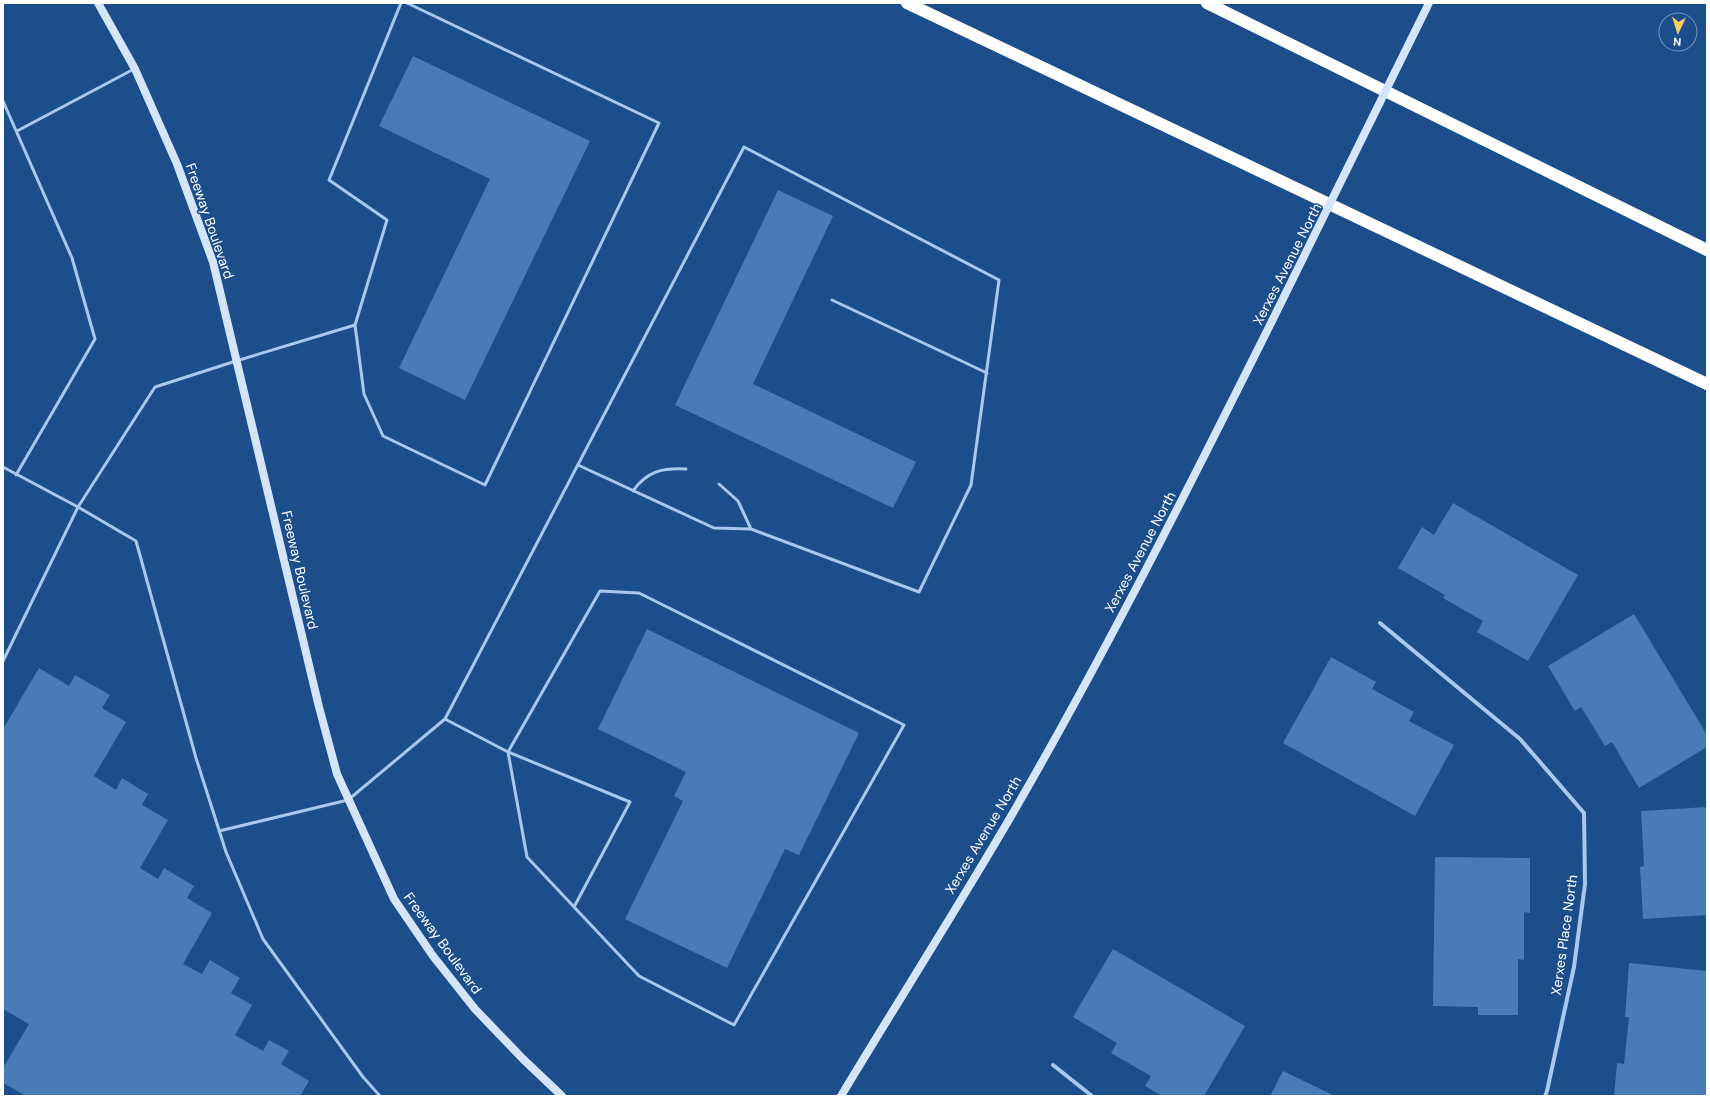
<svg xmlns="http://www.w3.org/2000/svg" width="1710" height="1099" viewBox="0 0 1710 1099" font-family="'DM Sans',sans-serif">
<rect width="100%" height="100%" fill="#1c4e8c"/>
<path fill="#497bb6" d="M413,56L590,141L465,400L399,368L490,179L379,126Z
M778,190L833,216L753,384L916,462L893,508L675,405Z
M1453,503L1578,575L1528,661L1477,632L1483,621L1443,598L1445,595L1398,568L1422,527L1434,535Z
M1634,614L1707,735V747L1639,788L1612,742L1605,746L1581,707L1575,711L1548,666Z
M647,629L859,733L799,855L785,849L727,968L625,919L683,801L674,796L686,772L598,729Z
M1331,657L1376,682L1372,689L1414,712L1409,721L1454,745L1415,816L1283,743Z
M39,668L69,686L75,675L110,695L102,708L126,722L94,776L116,790L122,778L148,794L142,805L168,820L140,868L158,879L164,868L194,886L187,898L212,913L183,964L202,974L210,960L240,978L231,993L252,1005L235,1035L263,1051L269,1040L289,1051L281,1064L309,1081L300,1096H26L3,1083V1068L29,1024L3,1009V729Z
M1707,807V915L1643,919L1640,867L1644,866L1641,811Z
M1435,857L1530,858V913L1524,912V960L1518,959V1015H1478V1007L1433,1006Z
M1113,949L1245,1026L1204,1096H1162L1145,1086L1151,1076L1111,1053L1117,1043L1073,1017Z
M1629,963L1707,971V1096H1614L1617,1063L1624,1064L1629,1017H1625Z
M1283,1071L1335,1096H1270Z"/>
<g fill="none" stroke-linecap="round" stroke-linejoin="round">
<path stroke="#a8c8ed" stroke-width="3" d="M401,3L329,180L387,220L355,325L364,394L383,436L485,485L659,123L407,3
M3,101L72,258L95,339L16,475
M17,131L134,69
M832,300L987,373
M3,467L78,507L136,541L196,758L226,852L263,939L363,1077L380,1096
M719,484L738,501L751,529
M633,491C647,471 662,468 686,469
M3,661L78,507L155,387L236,361L355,325
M445,719L508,752L527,857L639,976L734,1025L904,725L639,593L600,591L508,752L630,802L574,907
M219,831L348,800L445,719L744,147L999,280L971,485L919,592L751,529L714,528L578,465"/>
<path stroke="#a8c8ed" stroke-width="4" d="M1380,623L1520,739L1584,813L1585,884L1574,967L1547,1091L1545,1096
M1053,1065L1092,1096"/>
<path stroke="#d5e5f9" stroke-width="8" d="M98,3L135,69L177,164L213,262L319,707L337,774L394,899L433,956L475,1009L523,1059L562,1096
M841,1096C897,1003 955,912 1010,818C1104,656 1188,489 1272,321"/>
<path stroke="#fff" stroke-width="12" d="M907,3L1707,384
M1207,3L1707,250"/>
<path stroke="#d5e5f9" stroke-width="8" d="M1272,321L1429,3"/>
</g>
<g text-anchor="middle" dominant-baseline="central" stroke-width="3" stroke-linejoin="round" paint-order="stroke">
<g font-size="14" fill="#fff" stroke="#1c4e8c">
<text transform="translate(210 221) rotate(71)">Freeway Boulevard</text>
<text transform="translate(1287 264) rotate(-63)">Xerxes Avenue North</text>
<text transform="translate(1140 552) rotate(-62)">Xerxes Avenue North</text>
<text transform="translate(300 570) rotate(77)">Freeway Boulevard</text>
<text transform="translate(983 835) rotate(-59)">Xerxes Avenue North</text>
<text transform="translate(1564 935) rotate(-82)">Xerxes Place North</text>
<text transform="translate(443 943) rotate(54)">Freeway Boulevard</text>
</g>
</g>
<rect width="1710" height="1099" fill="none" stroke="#ffffff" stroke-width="8"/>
<g transform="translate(1678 32) rotate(184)"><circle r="19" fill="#1c4e8c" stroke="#7795ba"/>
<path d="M0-3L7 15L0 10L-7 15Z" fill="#fdd066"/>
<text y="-6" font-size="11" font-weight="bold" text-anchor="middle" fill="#ffffff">N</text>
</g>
</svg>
